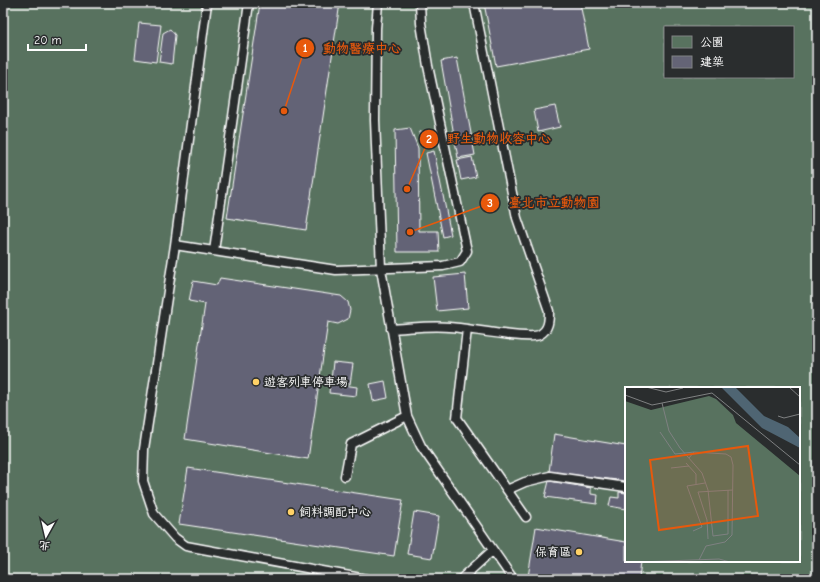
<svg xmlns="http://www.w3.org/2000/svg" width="820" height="582" viewBox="0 0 820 582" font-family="'Comic Neue','LXGW WenKai TC',sans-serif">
<rect width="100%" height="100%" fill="#2a2d2e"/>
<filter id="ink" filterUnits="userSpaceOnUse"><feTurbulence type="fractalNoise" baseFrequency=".025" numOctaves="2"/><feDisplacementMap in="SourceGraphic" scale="8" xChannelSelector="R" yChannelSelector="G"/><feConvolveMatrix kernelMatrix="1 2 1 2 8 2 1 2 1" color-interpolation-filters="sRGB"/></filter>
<g filter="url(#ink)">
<path fill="#58725f" stroke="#acb8af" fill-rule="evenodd" d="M3,3H817V579H3ZM665,27H793V77H665ZM626,388H799V561H626Z"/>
<path fill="#646476" stroke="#fff" d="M260,3H340L306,230L227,218Z
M484,3H580L589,49L496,66Z
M139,23L161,25L156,62L135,59Z
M170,29L175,35L172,64L159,62L163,33Z
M457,58L475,155L458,158L441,61Z
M555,106L560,127L538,132L534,110Z
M410,128L418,148L419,231H438L439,252H397L395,130Z
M432,130L435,142L421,144L419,132Z
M434,151L451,235L443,237L426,153Z
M472,157L476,177L461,180L457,160Z
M465,274L468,308L437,311L433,277Z
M220,278L341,296L348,302L350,310L348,319L338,324L328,322L308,459L185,439L205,304L189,301L193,281L217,285Z
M333,362L353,364L350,384L331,381Z
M385,381L388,398L373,401L370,384Z
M330,383L357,387L356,396L329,393Z
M554,434L626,446V481L549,472Z
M188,468L403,500L394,556L179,524Z
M549,481L591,488V494L598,495L597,504L545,497Z
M619,492L626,493V509L609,506L611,497L619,498Z
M414,512L439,516L432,558L407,554Z
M536,527L626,542V561H641L639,579H544L528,577Z"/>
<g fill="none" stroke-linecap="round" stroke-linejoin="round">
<defs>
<path id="lane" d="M207,3L175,245L144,449L143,481L154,514L175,538L186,546L366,579
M378,3L376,28L375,120L381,269L407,416L421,446L513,579
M175,245L336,270L443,266L460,262L467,251L428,66L421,23L420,3
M214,251L249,3
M391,329C411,328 430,325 450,327C467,328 527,340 539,335C549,330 549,320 549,311L517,218L474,3
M467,329L457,418L526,517
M345,476L351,444L407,416
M507,490L525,482L550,476L626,487
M461,579L493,550"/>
</defs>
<use href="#lane" stroke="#fff" stroke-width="11"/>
<path stroke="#fff" stroke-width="2.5" stroke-dasharray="4 3" stroke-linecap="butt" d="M817,17L815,29L817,33"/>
<use href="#lane" stroke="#2a2d2e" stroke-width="8"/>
</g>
</g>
<g fill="#ffd166" stroke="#2a2d2e" stroke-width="1.5">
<circle cx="256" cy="382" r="4"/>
<circle cx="291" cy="512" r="4"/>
<circle cx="579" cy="552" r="4"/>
</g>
<g text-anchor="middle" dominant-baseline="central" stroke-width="3.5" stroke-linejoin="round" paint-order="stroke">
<g font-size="12" fill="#fff" stroke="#2a2d2e" text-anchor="start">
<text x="264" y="382">遊客列車停車場</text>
<text x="299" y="512">飼料調配中心</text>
<text x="571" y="552" text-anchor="end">保育區</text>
</g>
</g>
<g transform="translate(625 387)">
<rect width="175" height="175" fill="#2a2d2e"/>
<path d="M84,9L91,12L108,28L111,36L175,89V175H0V14L26,23Z" fill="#58725f"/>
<path d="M96,0H110L139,29L163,40L175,51V61L137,41Z" fill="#4f6573"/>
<path fill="none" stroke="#7f8182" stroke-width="1" d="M21,0L41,5L58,1M164,0L175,10M0,8L27,18L87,6L175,78M37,16L44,44L55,61L77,86L83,103L88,149L103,147V103M153,29L159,31L175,27M35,45L50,67L69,65M64,71L69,65L101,67L106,70L108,78L107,148L100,155L81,159L74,173M61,76L71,87V97M46,81L64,79M68,144L77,140L62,99L80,96M83,152L82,133L73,105L108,103M13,175L94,172L105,175"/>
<path fill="#e8590c" fill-opacity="0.15" stroke="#e8590c" stroke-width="2" d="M123,59L133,129L34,143L25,73Z"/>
<rect width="175" height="175" fill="none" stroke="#fff" stroke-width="2"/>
</g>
<path fill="none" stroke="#e8590c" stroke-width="1.5" d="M284 111L305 48M407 189L429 139M410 232L490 203"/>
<g fill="#e8590c" stroke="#2a2d2e" stroke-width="1.5">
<circle cx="284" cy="111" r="4"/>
<circle cx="407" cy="189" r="4"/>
<circle cx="410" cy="232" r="4"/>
<circle cx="305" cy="48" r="10"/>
<circle cx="429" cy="139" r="10"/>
<circle cx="490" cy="203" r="10"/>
</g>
<g font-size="12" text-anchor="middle" font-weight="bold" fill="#fff">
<text x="305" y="52">1</text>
<text x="429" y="143">2</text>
<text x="490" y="207">3</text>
</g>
<g font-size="13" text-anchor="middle" font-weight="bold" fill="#e8590c" stroke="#2a2d2e" stroke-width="3.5" stroke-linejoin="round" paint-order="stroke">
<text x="362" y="53">動物醫療中心</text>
<text x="499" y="143">野生動物收容中心</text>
<text x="554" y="207">臺北市立動物園</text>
</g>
<rect width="820" height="582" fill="none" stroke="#2a2d2e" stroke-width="16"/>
<rect x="8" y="8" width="804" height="566" fill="none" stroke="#fff" stroke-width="1.5" filter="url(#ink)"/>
<rect x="664" y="26" width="130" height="52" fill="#2a2d2e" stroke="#7f8182"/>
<rect x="672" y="36" width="20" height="12" fill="#58725f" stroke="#7f8182"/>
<text x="700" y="46" font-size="12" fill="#ffffff">公園</text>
<rect x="672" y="56" width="20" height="12" fill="#646476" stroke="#7f8182"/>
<text x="700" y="66" font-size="12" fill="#ffffff">建築</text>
<g transform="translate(46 536) rotate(188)" stroke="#2a2d2e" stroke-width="3" paint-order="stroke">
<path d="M0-3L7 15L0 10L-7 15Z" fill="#ffffff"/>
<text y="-6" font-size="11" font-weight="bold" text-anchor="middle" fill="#ffffff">北</text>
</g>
<path d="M28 44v6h58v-6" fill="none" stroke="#ffffff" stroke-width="2"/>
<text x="34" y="44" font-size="12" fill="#ffffff" stroke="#2a2d2e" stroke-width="3" paint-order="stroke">20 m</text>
</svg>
